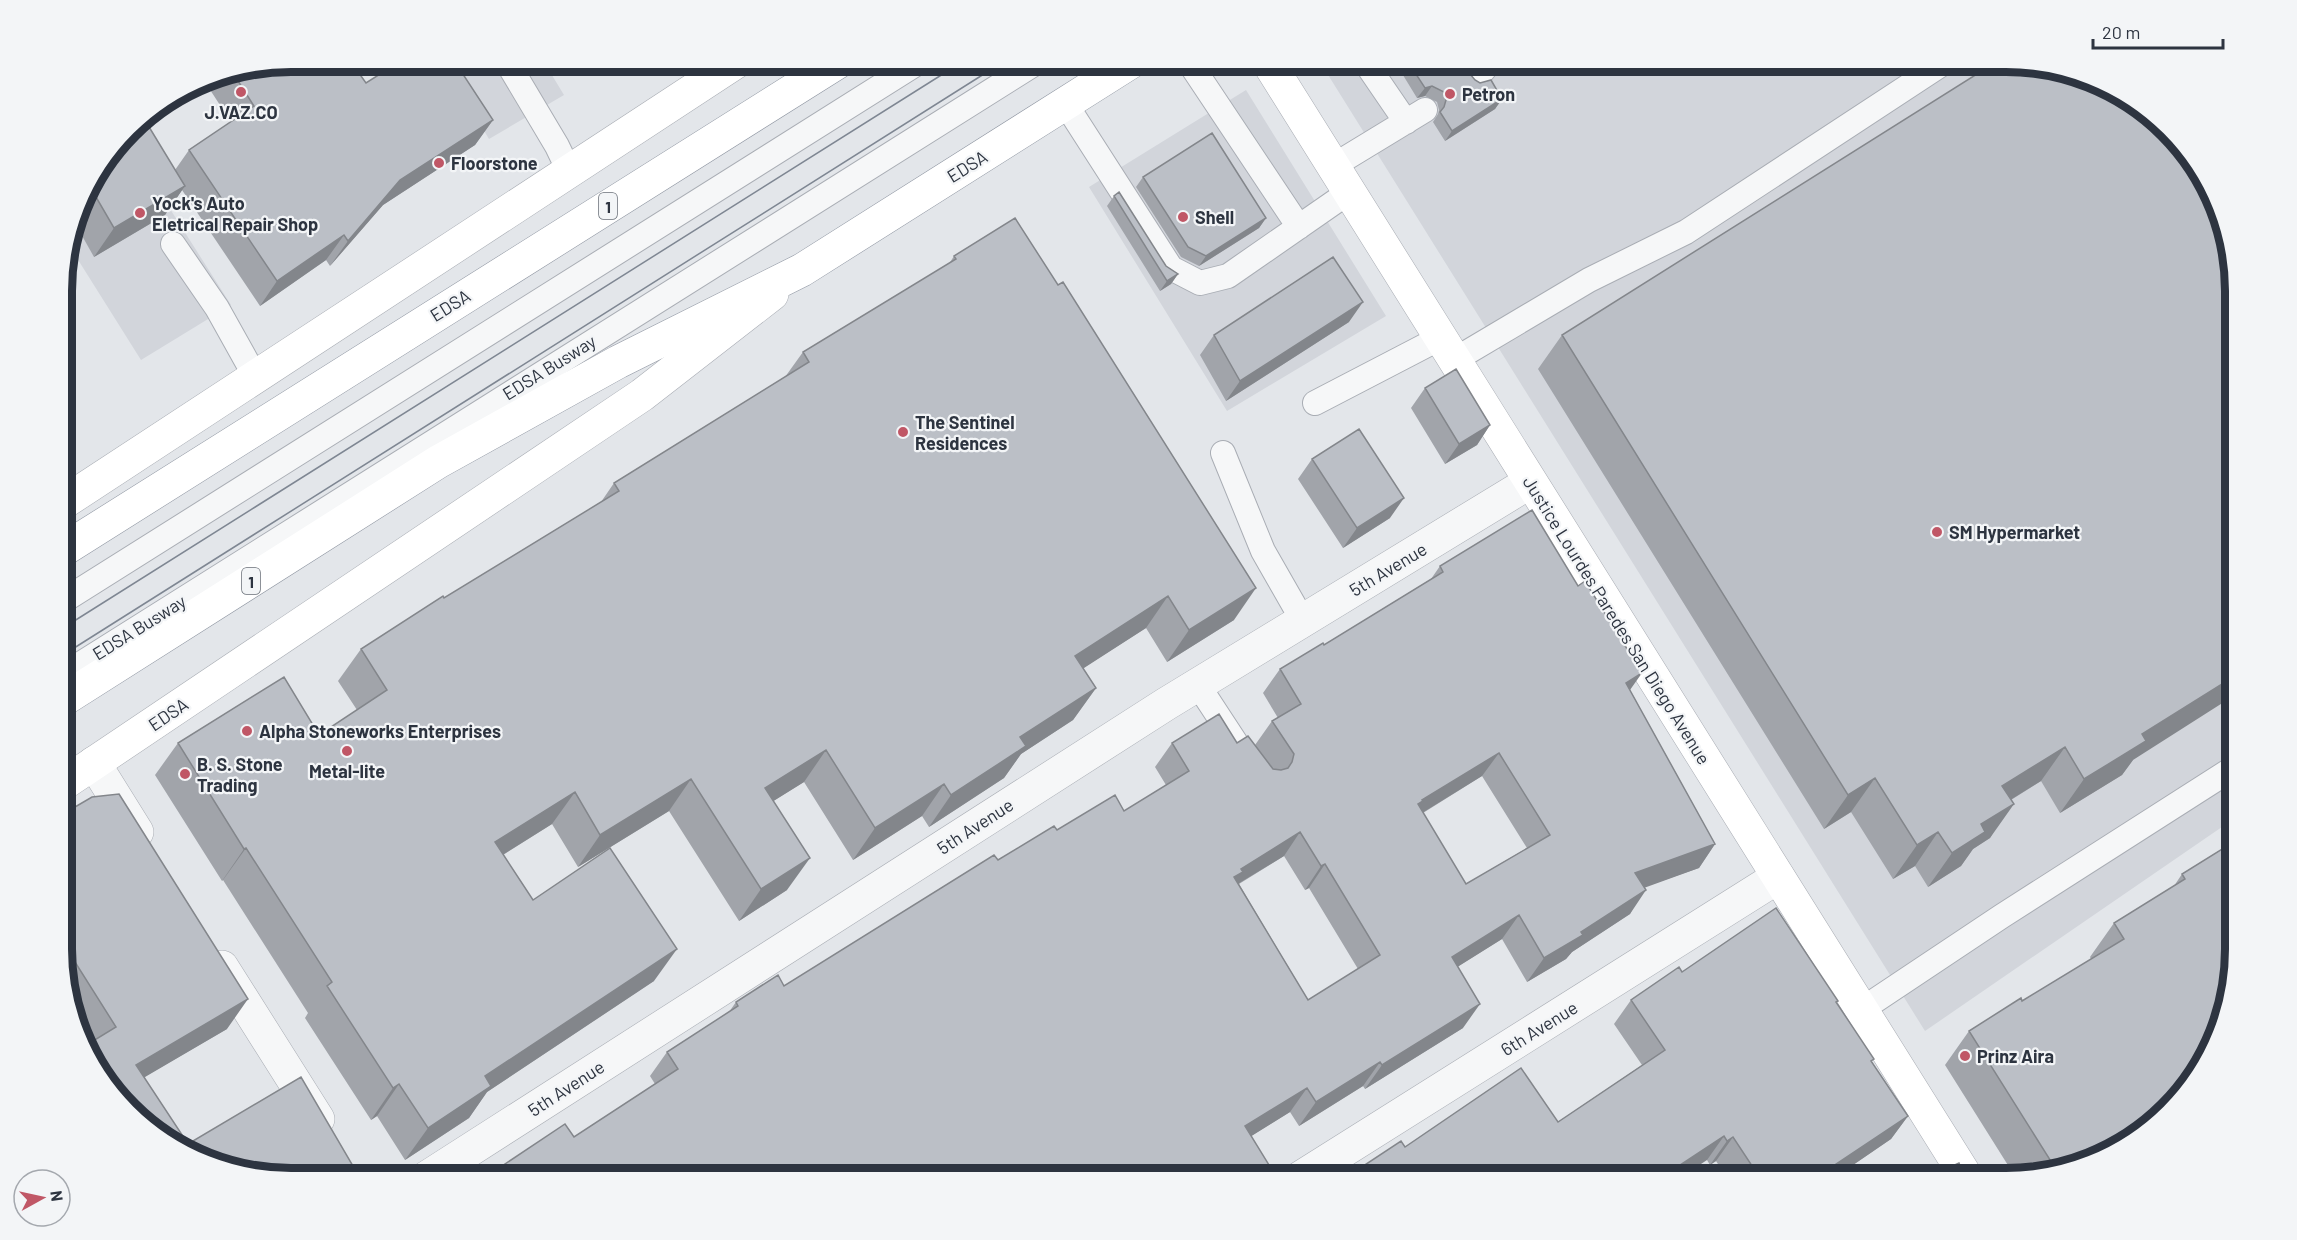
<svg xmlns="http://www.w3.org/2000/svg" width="2297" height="1240" viewBox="0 0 2297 1240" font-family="Barlow,sans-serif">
<rect width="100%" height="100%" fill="#e3e6ea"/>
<path fill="#d2d5db" d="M443,62H544L564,95L489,139Z
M1320,62H2006L2234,262L2235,818L1925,1031Z
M1246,90L1386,316L1227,411L1089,187Z
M125,138L231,305L141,360L70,247L85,190Z"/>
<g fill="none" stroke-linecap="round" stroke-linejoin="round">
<defs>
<path id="lane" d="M507,62L557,146L569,171
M1189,62L1299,227
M1365,62L1406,122
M1476,79L1490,62
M1065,103L1171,268L1200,283L1228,276L1349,192
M1333,166L1425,110
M173,244L217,308L256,378
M1456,359L1589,280L1686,232L1945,62
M1315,403L1442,337
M1223,453L1263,551L1303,621
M63,601L919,62
M63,675L1037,62
M1198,685L1236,743
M1861,1010L2002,916L2235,767"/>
<path id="street" d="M94,763L137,832
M222,967L318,1119
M426,1178L1166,704L1530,482
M1300,1178L1778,877"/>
<path id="secondary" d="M1268,62L1967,1178
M63,503L736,62
M63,784L642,395L772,294"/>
<path id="highway" d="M63,550L838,62
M63,700L438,462L618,362L802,270L1131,62"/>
</defs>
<use href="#lane" stroke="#a9adb4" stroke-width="26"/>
<use href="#street" stroke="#a9adb4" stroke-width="34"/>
<use href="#secondary" stroke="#a9adb4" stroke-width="34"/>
<use href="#highway" stroke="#8c939f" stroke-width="34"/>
<use href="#lane" stroke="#f6f7f8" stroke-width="24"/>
<use href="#street" stroke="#f6f7f8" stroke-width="33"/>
<use href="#secondary" stroke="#fff" stroke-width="33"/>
<use href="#highway" stroke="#fff" stroke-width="33"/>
<path stroke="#7e8692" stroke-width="1.5" d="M63,628L962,62
M63,655L1003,62"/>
</g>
<path fill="#a1a4aa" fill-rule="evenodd" d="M291,62L493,120L475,145L383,205L330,266L326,260L260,306L182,190L165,215L94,257L76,225L85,190L140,119L175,170L189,150L231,122L203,79Z
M1395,62H1472L1469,66L1470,74L1475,80L1502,99L1495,109L1445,141L1433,122L1438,114L1439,110L1437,102L1425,96L1417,98Z
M1143,177L1266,218L1259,228L1199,266L1181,257L1136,187Z
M1114,196L1166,266L1178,274L1171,284L1160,291L1107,206Z
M954,256L1234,620L1167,662L1146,628L1083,668L1096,688L1073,720L1021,754L1004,778L929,827L922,816L853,860L804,782L773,801L787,890L739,921L669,811L578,867L552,824L503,855L533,900L654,981L487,1092L469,1118L405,1160L377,1116L371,1120L305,1018L308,1013L223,880L222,881L155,775L178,743L319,735L357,710L338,681L361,649L601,502L614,483L785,377L803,352L949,264Z
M1349,322L1226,401L1200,355L1214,335Z
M1562,335L2133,760L2122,775L2060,813L2041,781L2011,800L1990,838L1973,849L1961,866L1928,887L1915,866L1893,879L1851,812L1824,829L1538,369Z
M1425,388L1490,425L1477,445L1445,464L1411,408Z
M1312,459L1390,518L1343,548L1298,479Z
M1440,566L1630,690L1715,844L1699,868L1644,887L1630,914L1572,952L1566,959L1527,982L1502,939L1457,967L1463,1028L1365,1089L1363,1086L1299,1126L1290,1112L1251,1136L574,1137L655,1084L650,1076L667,1052L729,1012L736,1002L784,986L998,860L1057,830L1124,811L1166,785L1155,767L1172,743H1237L1255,745L1272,721L1278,718L1263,693L1280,669L1324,645L1431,579ZM1482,776L1527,848L1466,884L1423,813ZM1284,856L1305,890L1309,888L1358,969L1308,1000L1239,884Z
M63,814L227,1029L144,1077L188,1144L189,1155L100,1077L64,979Z
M2235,841L2079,1166L2020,1178H2016L1945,1065L1969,1031L2022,1001L2091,959L2090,957L2114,923L2174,886L2182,874Z
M1682,972L1838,1001L1836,1003L1872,1062L1908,1116L1891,1139L1834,1178H1727L1716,1161L1710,1165L1707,1160L1405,1147L1558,1122L1642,1065L1614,1024L1631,1000Z"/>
<path fill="#83868b" d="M1432,86L1425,96L1417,98L1425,88Z
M1502,99L1495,109L1445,141L1452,131Z
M493,120L475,145L383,205L330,266L348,241L400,180Z
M185,186L165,215L94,257L114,228Z
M1266,218L1259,228L1199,266L1206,256Z
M344,235L326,260L260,306L277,281Z
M1178,274L1171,284L1160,291L1167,281Z
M1363,302L1349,322L1226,401L1240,381Z
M1490,425L1477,445L1445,464L1459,444Z
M1404,498L1390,518L1343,548L1357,528Z
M1256,588L1234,620L1167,662L1189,630Z
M1168,596L1146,628L1053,688L1075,656Z
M1642,673L1625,697L1626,683Z
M2235,676V695L2133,760L2122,775L2060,813L2084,779L2142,734Z
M1096,688L1073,720L1021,754L1004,778L929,827L951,795L1020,737Z
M2065,747L2041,781L1978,820L2002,786Z
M826,750L804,782L743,820L765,788Z
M1499,753L1482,776L1409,821L1418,804L1422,800Z
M1875,778L1851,812L1824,829L1848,795Z
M691,779L669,811L578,867L600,835Z
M944,784L922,816L853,860L875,828Z
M575,792L552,824L472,874L495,842Z
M2014,804L1990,838L1973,849L1961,866L1928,887L1952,853L1981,824Z
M1300,832L1284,856L1231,888L1234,877L1241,869Z
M1938,832L1915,866L1893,879L1917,845Z
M1715,844L1699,868L1619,897L1635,873Z
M246,848L223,880L222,881L244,849Z
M810,858L787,890L739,921L761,889Z
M1325,864L1309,888L1305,890L1321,866Z
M1646,890L1630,914L1572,952L1566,959L1527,982L1544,958L1581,932Z
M1519,915L1502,939L1435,981L1452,957Z
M677,949L654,981L487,1092L469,1118L405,1160L428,1128L485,1076Z
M248,999L227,1029L116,1094L136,1065Z
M1480,1004L1463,1028L1365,1089L1382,1065Z
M1380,1062L1363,1086L1299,1126L1316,1102Z
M399,1084L377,1116L371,1120L393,1088Z
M1307,1088L1290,1112L1229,1150L1245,1126Z
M2179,1100L2133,1140L2109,1152L2119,1137Z
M1908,1116L1891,1139L1834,1178H1815Z
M1724,1136L1707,1160L1680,1178H1666L1671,1171Z
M1733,1137L1716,1161L1710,1165L1727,1141Z"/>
<path fill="#bbbfc6" stroke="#83868b" stroke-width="1.5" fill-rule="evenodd" d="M291,62H351L366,83L399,62H455L493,120L400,180L348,241L344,235L277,281L189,150L254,106L233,73Z
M1408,62H1472L1469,66L1470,74L1475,80L1480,83L1491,80L1502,99L1452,131L1440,112L1444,107L1446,100L1444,92L1432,86L1425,88Z
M1996,62H2006L2108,85L2157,118L2197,163L2234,262L2235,676L2142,734L2146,741L2084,779L2065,747L2002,786L2014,804L1981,824L1985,832L1952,853L1938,832L1917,845L1875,778L1848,795L1562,335Z
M143,117L185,186L114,228L89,185L140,119Z
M1212,133L1266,218L1206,256L1188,247L1143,177Z
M1119,192L1166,266L1178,274L1167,281L1114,196Z
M1015,218L1058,285L1063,282L1256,588L1189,630L1168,596L1075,656L1096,688L1020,737L1026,746L951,795L944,784L875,828L826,750L765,788L810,858L761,889L691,779L600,835L575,792L495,842L533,900L610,848L677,949L485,1076L491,1086L428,1128L399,1084L393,1088L327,986L332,982L246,848L244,849L178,743L284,677L319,735L387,690L361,649L443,596L444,598L619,491L614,483L809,362L803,352L956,259L954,256Z
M1333,257L1363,302L1240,381L1214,335Z
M1456,369L1490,425L1459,444L1425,388Z
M1359,429L1404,498L1357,528L1312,459Z
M1532,510L1578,586L1585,581L1642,673L1626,683L1715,844L1635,873L1646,890L1581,932L1583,935L1544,958L1519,915L1452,957L1480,1004L1382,1065L1380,1062L1316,1102L1307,1088L1245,1126L1277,1178H484L565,1124L574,1137L678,1069L667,1052L738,1006L736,1002L778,975L784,986L994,855L998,860L1054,826L1057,830L1115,795L1124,811L1189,771L1172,743L1219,714L1237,743L1248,736L1273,769L1281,770L1288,768L1292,762L1294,754L1272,721L1301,704L1280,669L1323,643L1324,645L1443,572L1440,566ZM1499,753L1550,835L1466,884L1418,804L1423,801L1422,800ZM1300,832L1321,866L1325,864L1380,955L1308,1000L1234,877L1243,872L1241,869Z
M119,794L248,999L136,1065L188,1144L301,1077L360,1178L291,1179L189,1155L140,1122L100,1077L88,1044L116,1027L63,943V814L92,797Z
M2235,841V949L2212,1051L2179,1100L2119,1137L2124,1145L2079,1166L2057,1171L1969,1031L2021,998L2022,1001L2124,939L2114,923L2185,879L2182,874Z
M1776,908L1838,1001L1836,1002L1874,1059L1871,1061L1908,1116L1815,1178H1760L1733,1137L1727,1141L1724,1136L1671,1171L1675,1178H1345L1401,1141L1405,1147L1521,1068L1558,1122L1665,1050L1631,1000L1679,967L1682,972Z
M1959,1163L1965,1178H1926Z"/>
<g fill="#c05766" stroke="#f3f5f7" stroke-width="2">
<circle cx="241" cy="92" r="6"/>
<circle cx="1450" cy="94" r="6"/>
<circle cx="439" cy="163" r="6"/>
<circle cx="140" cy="213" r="6"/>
<circle cx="1183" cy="217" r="6"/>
<circle cx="903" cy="432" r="6"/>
<circle cx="1937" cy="532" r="6"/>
<circle cx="247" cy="731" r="6"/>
<circle cx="347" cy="751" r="6"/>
<circle cx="185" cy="774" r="6"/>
<circle cx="1965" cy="1056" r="6"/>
</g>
<g text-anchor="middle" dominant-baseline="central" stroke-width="4.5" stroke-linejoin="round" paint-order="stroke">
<g fill="#f3f5f7" stroke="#686e77" stroke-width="1.5">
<rect x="599" y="193" width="18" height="26" rx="4.5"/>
<rect x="242" y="568" width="18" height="26" rx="4.5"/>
</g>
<g font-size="16" font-weight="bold" fill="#2d3440">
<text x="608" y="206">1</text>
<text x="251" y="581">1</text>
</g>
<g font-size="18" font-weight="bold" fill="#2d3440" stroke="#f3f5f7" text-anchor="start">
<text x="1462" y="94">Petron</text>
<text x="241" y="112" text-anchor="middle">J.VAZ.CO</text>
<text x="451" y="163">Floorstone</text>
<text x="152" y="203">Yock's Auto<tspan x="152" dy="21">Eletrical Repair Shop</tspan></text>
<text x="1195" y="217">Shell</text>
<text x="915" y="422">The Sentinel<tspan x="915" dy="21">Residences</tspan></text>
<text x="1949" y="532">SM Hypermarket</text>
<text x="259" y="731">Alpha Stoneworks Enterprises</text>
<text x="197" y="764">B. S. Stone<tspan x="197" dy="21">Trading</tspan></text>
<text x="347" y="771" text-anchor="middle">Metal-lite</text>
<text x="1977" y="1056">Prinz Aira</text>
</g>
<g font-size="18" fill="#2d3440" stroke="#f3f5f7">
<text transform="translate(967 166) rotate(-32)">EDSA</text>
<text transform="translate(450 305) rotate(-32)">EDSA</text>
<text transform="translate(549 367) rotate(-32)">EDSA Busway</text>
<text transform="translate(1388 569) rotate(-31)">5th Avenue</text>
<text transform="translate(1617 620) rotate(58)">Justice Lourdes Paredes San Diego Avenue</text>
<text transform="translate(139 627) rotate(-32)">EDSA Busway</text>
<text transform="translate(168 714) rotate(-34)">EDSA</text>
<text transform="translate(975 826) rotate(-33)">5th Avenue</text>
<text transform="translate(1539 1028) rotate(-32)">6th Avenue</text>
<text transform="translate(566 1088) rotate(-33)">5th Avenue</text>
</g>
</g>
<path d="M0 0H2297V1240H0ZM291 72H2006A219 219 0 0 1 2225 291V949A219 219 0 0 1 2006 1168H291A219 219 0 0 1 72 949V291A219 219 0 0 1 291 72Z" fill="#f3f5f7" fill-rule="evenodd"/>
<path fill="none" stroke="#2d3440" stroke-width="8" d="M291 72H2006A219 219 0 0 1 2225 291V949A219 219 0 0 1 2006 1168H291A219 219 0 0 1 72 949V291A219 219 0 0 1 291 72Z"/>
<g transform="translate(42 1198) rotate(82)"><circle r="28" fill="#f3f5f7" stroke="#a4a8ae" stroke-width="1.5"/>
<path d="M0-4.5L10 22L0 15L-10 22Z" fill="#c05766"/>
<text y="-9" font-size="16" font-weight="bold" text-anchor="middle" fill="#2d3440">N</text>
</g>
<path d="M2093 39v9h130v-9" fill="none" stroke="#2d3440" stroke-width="3"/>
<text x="2102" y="39" font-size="18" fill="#2d3440" stroke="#f3f5f7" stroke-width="4.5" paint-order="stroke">20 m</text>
</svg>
